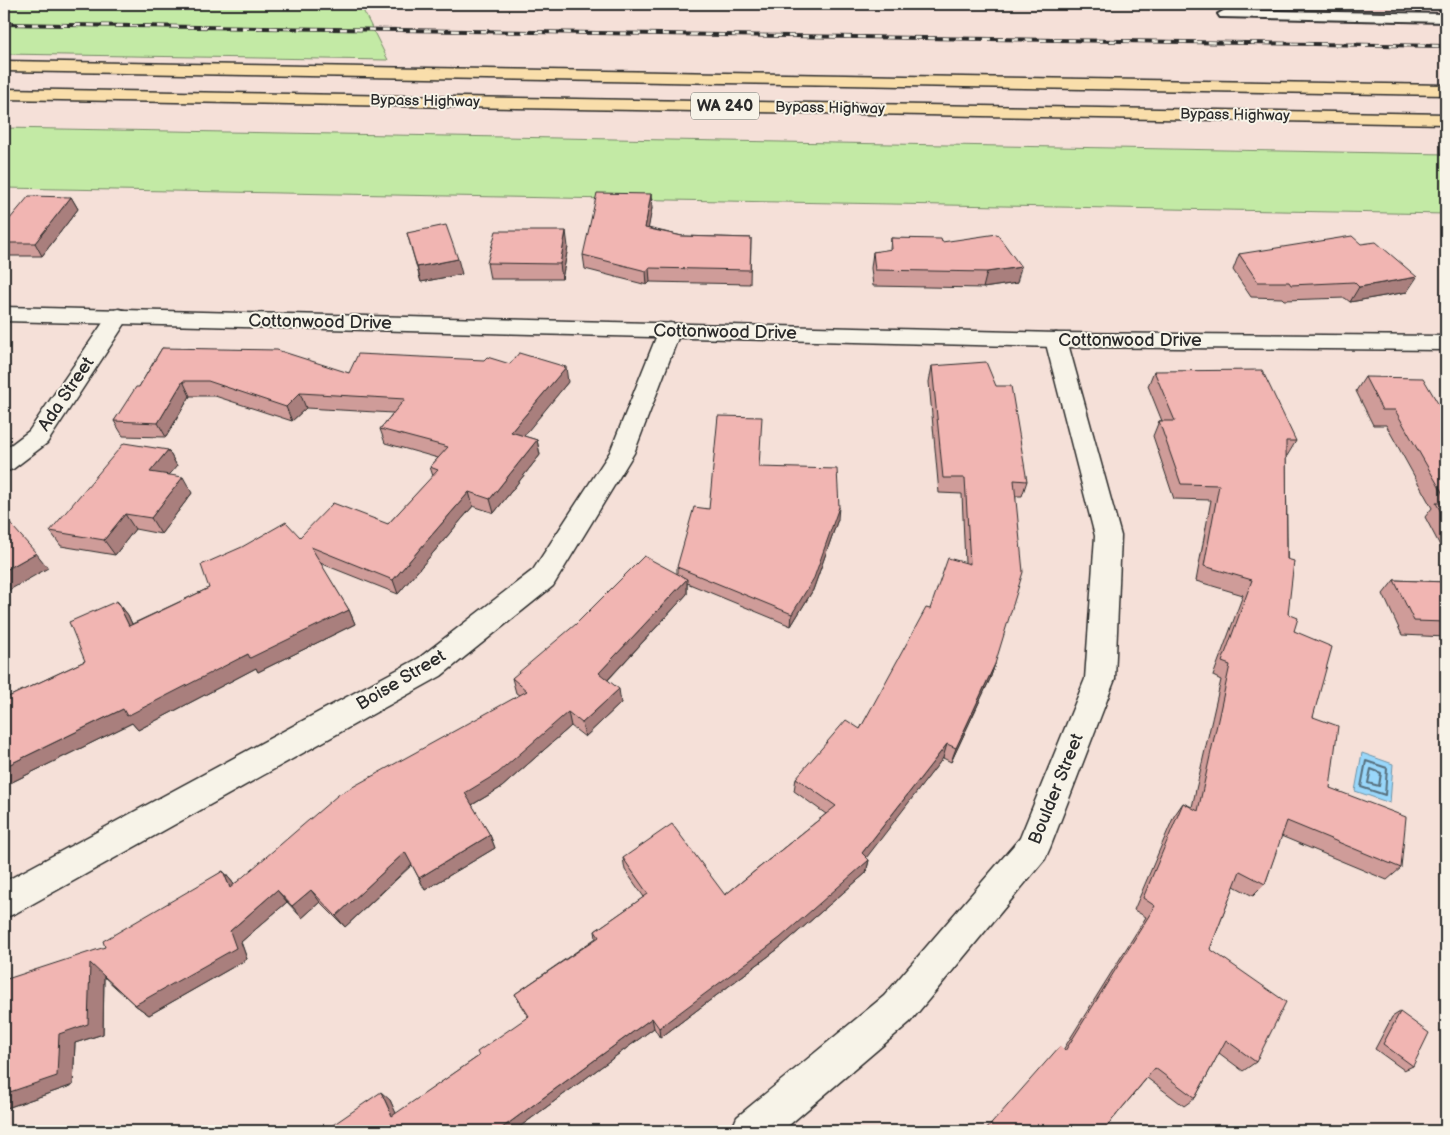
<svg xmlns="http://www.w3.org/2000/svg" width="1450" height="1135" viewBox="0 0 1450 1135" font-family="'Balsamiq Sans',sans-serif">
<rect width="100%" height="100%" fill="#f5e0d8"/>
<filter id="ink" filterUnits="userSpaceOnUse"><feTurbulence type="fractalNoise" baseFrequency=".02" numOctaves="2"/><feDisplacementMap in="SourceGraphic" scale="10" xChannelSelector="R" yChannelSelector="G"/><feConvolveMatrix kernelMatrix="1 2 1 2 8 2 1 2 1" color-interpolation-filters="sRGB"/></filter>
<g filter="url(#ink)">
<path fill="#f4d3cd" d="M1265,4H1446V10L1269,8Z"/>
<path fill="#c3eaa5" stroke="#778a68" d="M4,4H360L388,60L4,54Z
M4,128L1446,154V214L4,188Z"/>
<path fill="#99d7fa" stroke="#6d92a7" d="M1362,753L1393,764L1390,803L1355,791Z"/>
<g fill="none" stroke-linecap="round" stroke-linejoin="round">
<path stroke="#57707e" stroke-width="2" d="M1366,761L1387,768L1385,795L1361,787Z
M1371,769L1381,773L1379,786L1368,783Z"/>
<defs>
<path id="lane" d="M1225,10L1446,14V22L1220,17L1218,14Z"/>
<path id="street" d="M119,309L127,311L130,316L47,443L13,469L4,472V450L29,431L111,311Z
M670,323L678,325L681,330L634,453L553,586L441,676L16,913L4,918V882L419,658L533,570L610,452L659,330L662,325Z
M1056,333L1064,335L1067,340L1121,536L1115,679L1050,848L1045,859L910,1022L782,1131H731L737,1117L884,996L1020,838L1085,679L1095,536L1045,340L1048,335Z"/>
<path id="secondary" d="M4,307L1056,333L1446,336V350L1056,347L4,321Z"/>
<path id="highway" d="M4,61L1446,85V95L4,71Z
M4,89L1446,114V124L4,99Z"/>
</defs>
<use href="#lane" stroke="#2b2b2b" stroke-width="4"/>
<use href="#street" stroke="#2b2b2b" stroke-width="3"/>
<use href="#secondary" stroke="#2b2b2b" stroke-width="3"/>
<use href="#highway" stroke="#2b2b2b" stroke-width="3"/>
<use href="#lane" fill="#f7f3e8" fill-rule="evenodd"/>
<use href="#street" fill="#f7f3e8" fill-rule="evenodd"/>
<use href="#secondary" fill="#f7f3e8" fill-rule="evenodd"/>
<use href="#highway" fill="#f9deab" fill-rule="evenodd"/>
<defs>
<path id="rail" d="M4,24L1446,46"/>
</defs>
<use href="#rail" stroke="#2b2b2b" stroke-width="4"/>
<use href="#rail" stroke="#f7f3e8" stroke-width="2.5" stroke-dasharray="7" stroke-linecap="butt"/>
</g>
<path fill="#cf9c99" stroke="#2b2b2b" d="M71,197L78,209L42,256H4V226Z
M652,208L648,228L682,236L751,238L750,284L650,282L647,285L585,269L583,255Z
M407,233L462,274L421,282Z
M891,238L942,242L1017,283L983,288L873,286L871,268L873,252L890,250Z
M568,247L562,279H490L487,263Z
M1239,254L1407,292L1350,302L1345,298L1284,300L1282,298L1251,297L1233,270Z
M162,348L349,373L568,382L523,436L537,440L540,455L494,513L473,506L398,594L320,563L349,610L355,624L258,672L256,668L138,730L132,723L4,786V699L85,661L117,601L128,615L132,624L209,588L300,537L388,524L433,476L430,467L438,458L385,443L380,429L393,413L306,408L292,421L215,396H190L166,437L123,436L114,421L139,387Z
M932,366L1027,481L1022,496H1016L995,664L990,679L951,762L943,758L866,857L869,860L866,873L778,949L660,1038L654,1028L514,1131H328L390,1100L396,1114L479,1056L528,1017L520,1004L515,994L596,938L595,931L644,897L625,870L623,858L725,895L826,814L794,791L796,778L860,729L930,609L965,563L962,494L939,493L929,382Z
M1154,371L1296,441L1287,456H1286L1288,614L1294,631L1313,717L1330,788L1401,868L1387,880L1281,836L1265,884L1253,896L1234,886L1210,949L1256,1062L1243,1071L1219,1053L1195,1098L1184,1106L1147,1078L1103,1131L1063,1050L1146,917L1134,910L1174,816L1183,803L1192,807L1221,680L1213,676L1243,595L1196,581L1211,500L1174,499L1153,436L1159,421H1162L1148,386Z
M1365,377L1446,417V557L1425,517L1432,508L1386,425H1373L1356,391Z
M168,450L177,466L169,475L192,493L161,534L135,529L115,555L61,546L50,531Z
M760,467L838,519L813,590L791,626L687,583V594L608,680L621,703L585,737L571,726L502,787L472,805L490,835L495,848L425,890L412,865L345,927L320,902L302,918L287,902L241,942L247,959L149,1015L135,1005L104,977L103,1034L75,1043L73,1085L4,1109L105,947L223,871L234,884L519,695L516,693L512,678L677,574V567L709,509Z
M1394,580L1446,582V637L1402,635L1383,594Z
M1400,1012L1413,1066L1404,1070L1375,1049L1392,1017Z"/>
<path fill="#a97f7d" stroke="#2b2b2b" d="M651,194L652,208L646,242L645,228Z
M71,197L78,209L42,256L35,243Z
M566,231L568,247L562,279L560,264Z
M458,259L462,274L421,282L417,267Z
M1021,267L1017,283L983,288L987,272Z
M649,268L650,282L647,285L646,271Z
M1417,277L1407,292L1350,302L1359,287Z
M4,361L9,369L4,376Z
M566,367L568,382L515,447L511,432Z
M183,381L190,396L166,437L158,423Z
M300,393L306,408L292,421L286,407Z
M537,440L540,455L494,513L490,499Z
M168,450L177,466L159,487L150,472Z
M183,477L192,493L161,534L151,518Z
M469,492L473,506L398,594L393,580Z
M839,507L838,519L813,590L791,626L792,614Z
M125,514L135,529L115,555L104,540Z
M36,553L48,568L4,593V571Z
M687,579V594L601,687L599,673Z
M117,601L128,615L139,640L129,626Z
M349,610L355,624L258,672L256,668L138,730L132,723L4,786V767L123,709Z
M995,664L990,679L951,762L956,748Z
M619,689L621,703L585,737L582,723Z
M568,712L571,726L502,787L470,806L465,793Z
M947,744L943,758L860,866L862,853Z
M490,835L495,848L425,890L419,878Z
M405,852L412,864L345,927L336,916Z
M869,860L866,873L778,949L660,1038L659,1028Z
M223,871L233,883L241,900L230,888Z
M277,890L287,902L241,942L247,959L149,1015L135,1005L230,931Z
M311,890L320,902L302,918L292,906Z
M90,963L104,974L103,1034L75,1043L73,1085L4,1109V1094Z
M652,1018L654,1028L514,1131H498Z
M381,1092L390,1100L401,1124L392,1116Z"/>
<path fill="#f1b5b2" stroke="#2b2b2b" d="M597,193L651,194L645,228L682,236L751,238L750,270L649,268L646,271L583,255Z
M29,196L71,197L35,243H4V226Z
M446,225L458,259L417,267L407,233Z
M496,231H566L560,264L487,263Z
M997,234L1021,267L987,272L875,270L873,252L892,249L891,238L941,239L942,242Z
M1352,236L1361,244L1376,242L1417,277L1359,287L1354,282L1291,285L1289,282H1258L1239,254Z
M162,348L277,350L349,373L358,354L484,360L487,357L510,364L519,353L566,367L511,432L537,440L490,499L469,492L393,580L311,547L349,610L250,658L248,654L127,716L123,709L4,767V699L85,661L69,622L117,601L129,626L209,588L201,565L242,547L286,522L300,537L333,503L388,524L438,470L430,467L448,447L380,429L405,399L300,393L286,407L208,381H183L158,423L114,421L136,387H139Z
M986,362L996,386H1011L1027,481L1014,480L1023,572L995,664L956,748L947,744L862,853L869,860L780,938L659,1028L652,1018L498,1131H328L327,1129L381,1092L392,1116L479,1056L477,1052L529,1016L515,994L599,937L595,931L648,894L623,858L672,824L725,895L836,806L796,778L846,720L860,729L926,608L930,609L948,558L970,564L965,478H943L932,366Z
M1262,370L1296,441H1286L1287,559L1294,561L1288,614L1298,618L1294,631L1332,647L1313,717L1338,726L1330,788L1406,817L1401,868L1287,821L1265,884L1240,871L1210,949L1286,1002L1256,1062L1226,1040L1195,1098L1155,1068L1103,1131H985L1060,1046L1065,1051L1155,906L1143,898L1183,803L1198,811L1230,665L1222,662L1252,580L1204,566L1219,485L1181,484L1159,421H1175L1154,371Z
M1365,377L1423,378L1446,417V499L1395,410H1382Z
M718,416L762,417L759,467L837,469L839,507L814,578L792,614L677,567L694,507L709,509Z
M124,443L168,450L150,472L183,477L151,518L125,514L104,540L50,531Z
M1436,503H1446V521Z
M6,519L36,553L4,571V520Z
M644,556L687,579L599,673L619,689L582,723L568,712L498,773L465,793L490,835L419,878L405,852L336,916L311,890L292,906L277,890L230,931L236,948L135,1005L90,963L88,1024L59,1034L57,1076L4,1094V980L105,947L103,941L223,871L230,888L338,795L527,691L512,678L576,624Z
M1394,580L1446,582V622L1414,621Z
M1400,1012L1429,1033L1413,1066L1383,1044Z"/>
</g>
<g text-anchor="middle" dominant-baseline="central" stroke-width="4" stroke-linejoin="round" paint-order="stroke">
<g font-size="15" fill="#2b2b2b" stroke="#f7f3e8">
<text transform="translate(425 101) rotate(1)">Bypass Highway</text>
<text transform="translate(830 108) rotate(1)">Bypass Highway</text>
<text transform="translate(1235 115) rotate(1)">Bypass Highway</text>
</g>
<rect fill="#f7f3e8" stroke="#686764" stroke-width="1" x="691" y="92.5" width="68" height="27" rx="4"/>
<g font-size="16" font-weight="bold" fill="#2b2b2b">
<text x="725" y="106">WA 240</text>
</g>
<g font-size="18" fill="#2b2b2b" stroke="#f7f3e8">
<text transform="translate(320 322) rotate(1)">Cottonwood Drive</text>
<text transform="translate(725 332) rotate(1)">Cottonwood Drive</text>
<text x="1130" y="340">Cottonwood Drive</text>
<text transform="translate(66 394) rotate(-56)">Ada Street</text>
<text transform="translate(401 680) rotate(-31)">Boise Street</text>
<text transform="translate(1056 789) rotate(-68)">Boulder Street</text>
</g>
</g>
<rect width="1450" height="1135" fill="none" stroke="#f7f3e8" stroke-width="20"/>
<rect x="10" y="10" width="1430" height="1115" fill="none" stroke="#2b2b2b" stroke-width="2" filter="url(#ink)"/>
</svg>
